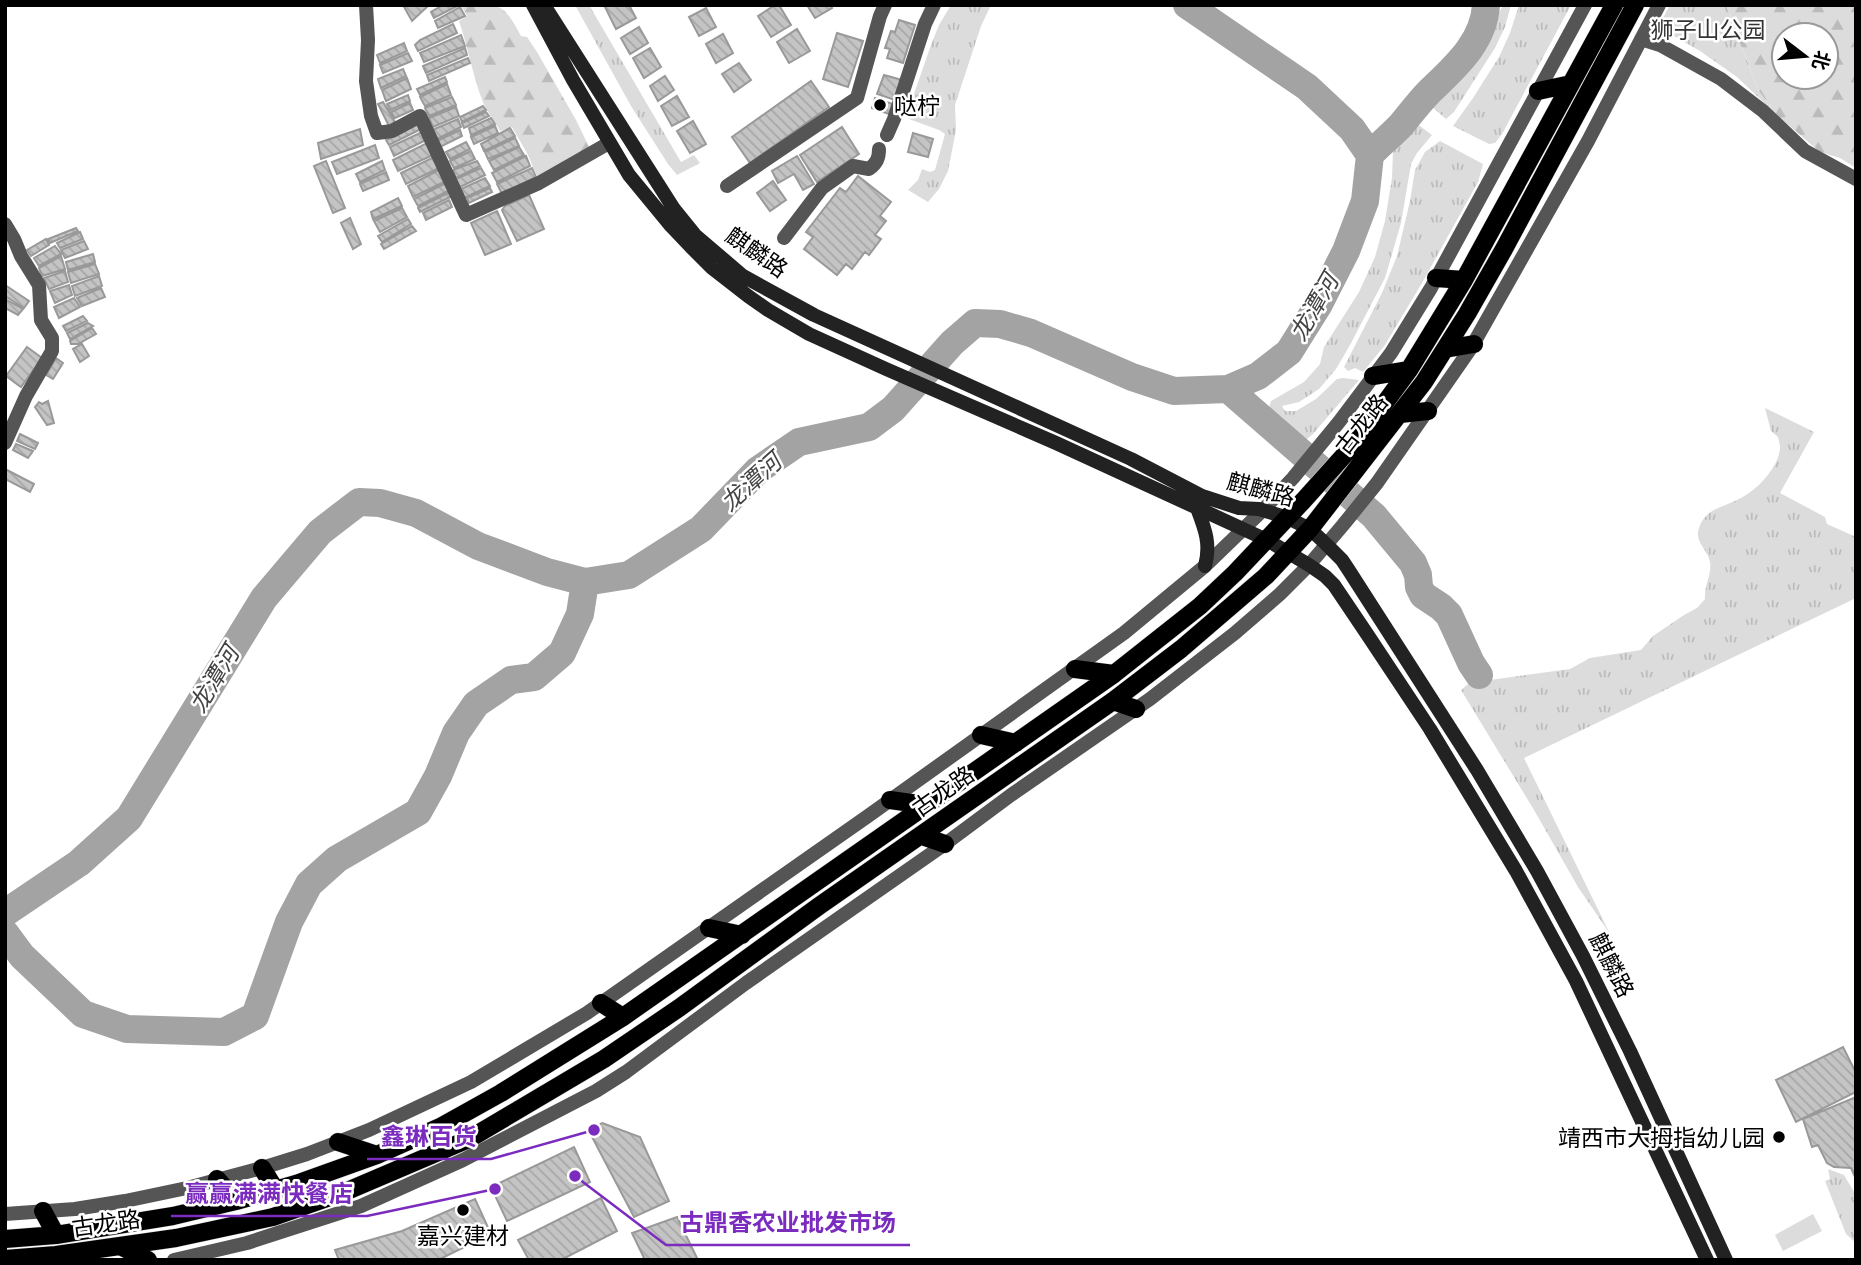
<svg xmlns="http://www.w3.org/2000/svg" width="1861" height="1265" viewBox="0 0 1861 1265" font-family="'PT Sans','Noto Sans SC',sans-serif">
<defs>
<pattern id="grass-tufts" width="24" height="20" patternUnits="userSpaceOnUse" patternTransform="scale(1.75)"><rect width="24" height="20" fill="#dcdcdc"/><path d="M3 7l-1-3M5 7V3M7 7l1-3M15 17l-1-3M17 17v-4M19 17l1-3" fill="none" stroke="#bbb"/></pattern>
<pattern id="forest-firs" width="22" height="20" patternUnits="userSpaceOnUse" patternTransform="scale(1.75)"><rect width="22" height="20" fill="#dcdcdc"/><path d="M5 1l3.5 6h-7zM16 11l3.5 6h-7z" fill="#bbb"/></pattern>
<pattern id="building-back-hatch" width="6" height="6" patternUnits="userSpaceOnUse" patternTransform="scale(1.75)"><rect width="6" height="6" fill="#c4c4c4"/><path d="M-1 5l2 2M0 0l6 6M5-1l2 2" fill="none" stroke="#a7a7a7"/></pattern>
</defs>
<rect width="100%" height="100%" fill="#fff"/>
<path fill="url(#grass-tufts)" d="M575,5H589L681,162L694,155L700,163L677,175L668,164L631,106Z
M951,5H991L981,26L955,105L956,130L948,171L939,189L928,202L908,190L918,180L922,169L930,172L935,170L945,134L939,130L909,119L907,114L931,45L939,25Z
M1503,5H1511L1505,27L1495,48L1454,112L1446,119L1431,106C1437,92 1446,91 1456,81C1465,73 1468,62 1478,54Z
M1519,5H1571L1502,134L1495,143L1489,144L1453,126L1473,98L1499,57L1510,33Z
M1670,5H1729L1732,27L1743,50L1758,90L1778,116L1737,77L1700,51L1658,27Z
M1410,123H1416L1432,135L1417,153L1411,164L1401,223L1385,278L1350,345L1336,369L1319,389L1299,402L1282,406L1285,411H1296L1316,399L1337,379L1343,378L1359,380L1313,434L1307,439H1301L1268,411L1271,401L1304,382L1320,364L1324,347L1359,292L1375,257L1385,221L1392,178L1393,151L1395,140Z
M1440,141L1483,164L1478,182L1422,283L1385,345L1363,372L1355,368L1348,371L1344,367L1382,293L1397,256L1410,201L1415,170L1425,152Z
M1765,408L1814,432L1780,493L1825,517L1827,524L1856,537V598L1524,758L1610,934L1578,887L1534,810L1461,690L1468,684L1476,682L1570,669L1590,658L1641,650L1653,636L1684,615L1697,608L1705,599C1704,585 1712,575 1710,562C1708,549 1694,543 1699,528C1705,508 1725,507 1741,498C1757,490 1779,467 1780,448C1780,445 1779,441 1778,437L1771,431Z
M1828,1169L1844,1175L1856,1195V1243L1846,1234L1825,1181L1830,1179Z"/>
<path fill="url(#forest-firs)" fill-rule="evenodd" d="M461,5C499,5 502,0 521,36L527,37L537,52L576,120L589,147L538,178L527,153L512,127L500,131C495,121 487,112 483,102C473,77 468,47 459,21L467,16Z
M1729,5H1856V168L1840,158L1820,152L1778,116L1758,90L1743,50L1732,27ZM1784,35H1826V77H1784Z"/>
<path fill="#dcdcdc" d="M1813,1214L1822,1231L1783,1251L1775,1235Z"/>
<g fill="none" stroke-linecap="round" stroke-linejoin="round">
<path stroke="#a3a3a3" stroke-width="28" d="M1370,155C1380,144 1392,135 1402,124C1411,113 1420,101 1430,91C1455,67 1484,42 1486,5
M1228,389L1374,516L1413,563L1418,575L1419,587L1423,595L1441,607L1449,615L1471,663L1479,675
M5,913L79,863L129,818L264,598L320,532L359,502L380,503L416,513L478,546L547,572L585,582L629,575L701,529L758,470L799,442L869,427L893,409L952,343L975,323L1000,324L1031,333L1132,377L1174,391L1228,389L1258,376L1289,352L1319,304L1346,251L1365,201L1370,155L1352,129L1307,87L1187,5
M5,933L22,956L83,1014L127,1029L224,1032L255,1016L289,922L309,884L337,859L418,812L438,776L456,733L476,704L511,680L534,677L562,653L580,614L585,582"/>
</g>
<path fill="url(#building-back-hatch)" stroke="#999" stroke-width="2" d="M403,5H429L412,21Z
M443,5H459L434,18L431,12Z
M609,5H629L636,18L616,29L605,7Z
M775,5H779L791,25L771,37L758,16Z
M807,5H831L832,8L815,18Z
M460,7L465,16L438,28L435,21Z
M706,8L716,27L699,36L689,17Z
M899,20L915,25L903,63L887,58L890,49L885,48L891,31L895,32Z
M453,24L457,33L418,51L415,45L420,40Z
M639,27L648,43L630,54L621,38Z
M797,29L810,51L789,63L777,42Z
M837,33L863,41L848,87L823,79Z
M723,34L733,53L716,63L706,44Z
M461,35L465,46L424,62L420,53Z
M404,43L407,51L380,63L377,55Z
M465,48L467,55L426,73L423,66Z
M650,48L661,67L644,78L633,58Z
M408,53L412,61L383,73L380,65Z
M468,58L470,63L429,81L427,75Z
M739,63L751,80L734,92L722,74Z
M403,69L406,76L381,88L378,79Z
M884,75L902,80L895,100L877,94Z
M665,76L674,90L658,101L650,86Z
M445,77L447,82L420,95L417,89Z
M407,78L411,89L386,101L382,90Z
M811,81L829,107L750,163L732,137Z
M447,84L451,95L425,106L420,97Z
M408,95L410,101L390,110L387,104Z
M677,96L689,117L672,126L661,106Z
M452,97L456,105L429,116L425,108Z
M875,98L893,104L889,114L872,108Z
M383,102L395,122L389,126L378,104Z
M410,103L413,110L395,118L391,112Z
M483,106L486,110L462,122L460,117Z
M456,107L459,116L433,127L429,118Z
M486,112L489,116L464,128L462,123Z
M491,118L495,124L471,135L469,128Z
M458,119L461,127L437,139L432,130Z
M693,121L706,144L690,153L677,131Z
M418,124L421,129L389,145L386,140Z
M495,126L498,133L474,144L471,137Z
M842,127L859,154L817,182L800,155Z
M510,128L515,136L484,151L481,144Z
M360,129L363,145L321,159L318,143Z
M460,130L462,136L440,147L437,141Z
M422,132L426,140L394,156L390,147Z
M913,133L933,139L928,157L908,152Z
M515,138L519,146L488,159L485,152Z
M466,142L470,149L450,159L446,152Z
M427,143L433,155L398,171L393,160Z
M375,145L379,158L337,174L332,162Z
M519,147L524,155L494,170L489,161Z
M471,151L475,159L454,168L450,161Z
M526,156L530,166L497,182L492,173Z
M797,156L814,184L803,190L794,174L778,183L772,171Z
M434,157L439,168L406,184L401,173Z
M326,161L345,208L333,213L314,166Z
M382,161L385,170L360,182L356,174Z
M477,161L480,166L456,178L453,170Z
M481,168L485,175L460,187L456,179Z
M532,168L536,177L502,194L497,184Z
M439,170L446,181L413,197L408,186Z
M386,172L389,180L363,191L360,184Z
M858,176L891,202L880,216L886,221L875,235L881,239L869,255L865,252L852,269L846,264L837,275L804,249L813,237L806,232L840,188L846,192Z
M485,178L490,186L464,198L461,189Z
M773,181L786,200L770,211L757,193Z
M446,183L450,190L418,206L414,199Z
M490,188L492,192L469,203L467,198Z
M450,192L452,196L420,212L418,208Z
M529,195L544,229L517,241L502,210L505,206Z
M398,198L402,206L373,219L371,212Z
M449,200L452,207L426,220L423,213Z
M402,208L407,217L380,232L374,221Z
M497,211L511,244L485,255L471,223Z
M350,218L361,244L353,249L341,223Z
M408,219L411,224L382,242L378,236Z
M412,226L416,231L384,249L381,244Z
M76,228L78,231L50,243L48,239Z
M80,232L83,239L60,248L57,243Z
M46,239L49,245L31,256L27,250Z
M84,241L88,249L65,258L61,250Z
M55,246L61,254L39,266L34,258Z
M93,254L95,262L68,270L66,262Z
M61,256L65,269L42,276L39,268Z
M95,264L99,274L71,283L68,272Z
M65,271L68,282L49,289L44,278Z
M99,276L102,286L75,296L72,286Z
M5,285L29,301L24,308L5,296Z
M69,285L72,295L55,303L50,291Z
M101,288L105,297L82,306L77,298Z
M74,298L80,307L59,318L54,307Z
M5,299L23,309L18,315L5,308Z
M83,316L87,321L66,331L63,326Z
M88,323L93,326L70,339L67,333Z
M92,328L96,334L78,344H71L70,341Z
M82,344L89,356L80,362L73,349Z
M27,347L42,358L21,387L6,376Z
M56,358L63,363L53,379L46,375Z
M48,401L54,423L47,425L35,407L39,402L42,404Z
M20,434L38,443L35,449L17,441Z
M16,444L33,451L28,458L13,450Z
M5,469L34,484L30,492L5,479Z
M1843,1047L1856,1073V1092L1796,1122L1776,1080Z
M1856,1097V1179L1851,1168L1834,1167L1827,1163L1818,1145L1812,1147L1803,1119Z
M602,1123L640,1137L669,1201L634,1217L589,1131Z
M574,1147L590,1182L507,1221L491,1187Z
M601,1198L617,1231L561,1260H529L518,1240Z
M475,1199L491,1234L438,1260H339L335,1250L402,1231Z
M677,1217L698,1260H645L632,1233Z"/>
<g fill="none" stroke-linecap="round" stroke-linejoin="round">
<defs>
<path id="primary" d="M1538,91L1571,84
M1436,278L1464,280
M1445,349L1474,344
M1373,376L1409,370
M1400,414L1428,411
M1075,669L1114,674
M1113,701L1136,709
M981,735L1016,743
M890,800L926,805
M922,836L945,844
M709,928L742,935
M601,1003L623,1017
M338,1142L377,1155
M262,1168L275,1189
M217,1179L236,1201
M43,1211L56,1235
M5,1239L56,1235L173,1216L236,1201L296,1184L377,1155L440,1127L501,1093L623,1017L1114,674L1200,606L1235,573L1303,501L1357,441L1409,370L1464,280L1614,5
M122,1247L148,1260
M5,1259L56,1255L176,1238L273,1217L347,1191L469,1139L604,1059L679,1008L819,906L1113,701L1181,649L1266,576L1310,529L1424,382L1467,314L1504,249L1635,5"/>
</defs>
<use href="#primary" stroke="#dbdbdb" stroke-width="19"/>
<path stroke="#555" stroke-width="14" d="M887,135L894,119L925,24L934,5
M727,186L857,98L880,16L885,5
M784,238L822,188L853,166L869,169C877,163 879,158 879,149"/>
<path stroke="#555" stroke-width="14" d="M366,5L368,40L366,81L371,116L377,133L392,131L420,116L466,215L539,183L609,143
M1641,39L1660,45L1721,79L1763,111L1805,151L1856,179
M5,224L14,239L21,256L39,285L41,320L52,338V351L26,396L5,443
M5,1214L75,1209L125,1201L187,1188L262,1168L307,1154L369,1130L471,1082L587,1013L868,816L1124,633L1205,566L1263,510L1293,478L1339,422L1391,353L1431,288L1585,5
M174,1260L247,1243L361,1206L463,1160L596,1091L626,1072L746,983L945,844L1011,795L1150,699L1235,633L1280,594L1309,565L1343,525L1377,483L1471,348L1588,141L1659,5"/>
<path stroke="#222" stroke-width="14" d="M533,5L573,80L629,175L671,226L691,247L712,268L748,296L768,310L809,334L886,369L1056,443L1243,529L1267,540L1309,565L1325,576L1334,585L1367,634L1430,729L1516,871L1576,981L1707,1260
M544,5L674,209L695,235L743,276L814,315L1131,459L1202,496L1239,508L1259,509L1288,518L1310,529L1326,544L1342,560L1348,569L1477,770L1537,871L1583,956L1630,1051L1726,1260
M1197,508C1205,529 1211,544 1205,566"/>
<use href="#primary" stroke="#000" stroke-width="18"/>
</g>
<g fill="#000" stroke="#fff" stroke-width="2.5">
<circle cx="880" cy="105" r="7"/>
<circle cx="1779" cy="1137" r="7"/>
<circle cx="463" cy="1210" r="7"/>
</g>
<g text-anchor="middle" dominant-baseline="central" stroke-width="5" stroke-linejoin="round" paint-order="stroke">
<g font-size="23" fill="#333" stroke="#fff">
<text x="1708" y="29">狮子山公园</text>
</g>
<g font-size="23" fill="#000" stroke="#fff" text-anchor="start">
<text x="894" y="105">哒柠</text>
<text x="1765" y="1137" text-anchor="end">靖西市大拇指幼儿园</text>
<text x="463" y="1235" text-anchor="middle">嘉兴建材</text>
</g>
<g font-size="23" fill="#000" stroke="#fff">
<text transform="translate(757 252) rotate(35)">麒麟路</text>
<text transform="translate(1361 424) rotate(-52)">古龙路</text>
<text transform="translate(1261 489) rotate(15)">麒麟路</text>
<text transform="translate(943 791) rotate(-35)">古龙路</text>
<text transform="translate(1612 965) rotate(63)">麒麟路</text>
<text transform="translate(106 1223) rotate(-8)">古龙路</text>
</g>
<g font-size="24" font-style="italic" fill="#444" stroke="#fff">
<text transform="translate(1314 307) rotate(-60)">龙潭河</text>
<text transform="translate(751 482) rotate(-42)">龙潭河</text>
<text transform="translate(214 679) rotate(-59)">龙潭河</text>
</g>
</g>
<path fill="none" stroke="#7b2cbf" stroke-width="2.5" d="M594 1130L491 1159H367M495 1189L367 1216H171M575 1176L666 1245H910"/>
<g fill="#7b2cbf" stroke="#fff" stroke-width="2.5">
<circle cx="594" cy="1130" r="7"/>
<circle cx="495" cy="1189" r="7"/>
<circle cx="575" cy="1176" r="7"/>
</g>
<g font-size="24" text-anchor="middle" font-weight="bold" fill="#7b2cbf" stroke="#fff" stroke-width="5" stroke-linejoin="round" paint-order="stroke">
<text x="429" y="1145">鑫琳百货</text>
<text x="269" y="1202">赢赢满满快餐店</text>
<text x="788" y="1231">古鼎香农业批发市场</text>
</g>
<rect width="1861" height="1265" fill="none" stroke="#000000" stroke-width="14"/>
<g transform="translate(1805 56) rotate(106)"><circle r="33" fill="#ffffff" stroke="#999999" stroke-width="2"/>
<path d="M0-5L12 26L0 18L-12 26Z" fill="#000000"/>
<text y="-10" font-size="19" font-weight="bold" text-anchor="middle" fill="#000000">北</text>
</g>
</svg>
